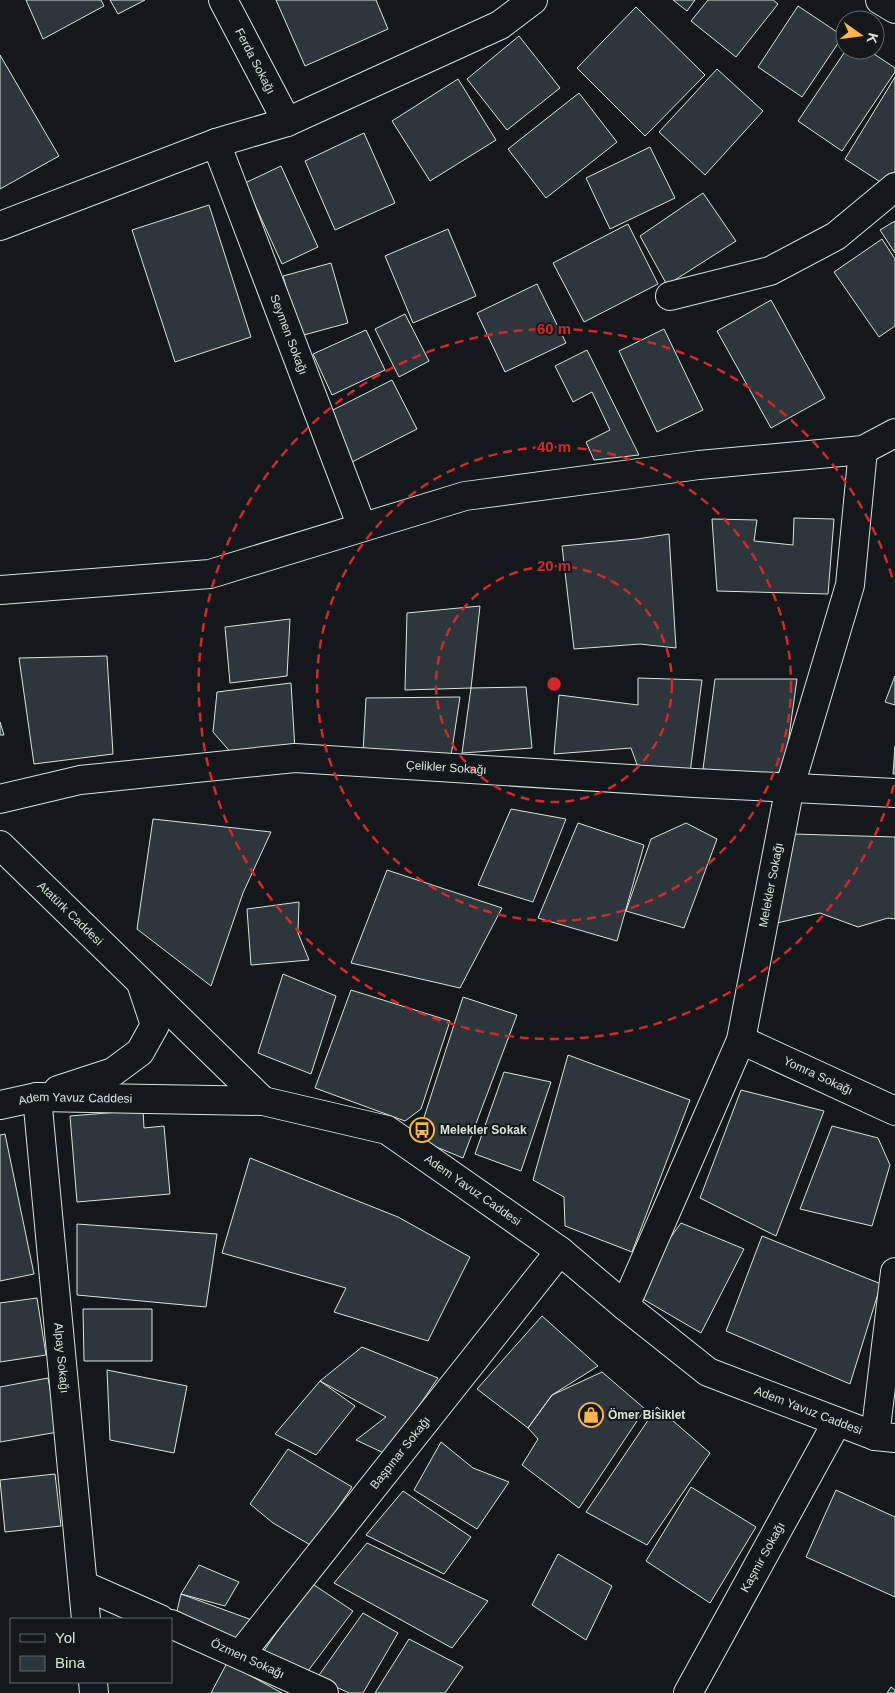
<svg xmlns="http://www.w3.org/2000/svg" width="895" height="1693" viewBox="0 0 895 1693" font-family="Arial,sans-serif">
<rect width="100%" height="100%" fill="#14181c"/>
<path fill="#2c363c" stroke="#d8e6dc" d="M26,0H101L104,6L43,39Z
M110,0H145L118,14Z
M276,0H376L388,29L305,66Z
M673,0H695L687,11Z
M708,0H773L778,4L736,57L691,21Z
M798,6L843,36L802,97L758,67Z
M636,7L705,75L645,136L577,68Z
M519,36L560,88L507,130L467,79Z
M846,50H868L895,68V72L842,151L798,121Z
M0,55L59,156L0,189Z
M717,69L763,111L705,175L659,132Z
M895,77V176L888,187L845,159Z
M458,79L496,140L430,181L392,121Z
M579,93L617,142L546,198L508,149Z
M364,133L395,203L335,230L305,161Z
M650,147L675,198L610,229L586,178Z
M281,166L318,247L282,264L245,183Z
M703,193L736,241L667,285L640,236Z
M209,205L251,337L175,362L132,230Z
M895,221V253L880,230Z
M628,224L658,284L584,322L553,263Z
M448,229L476,296L413,323L385,256Z
M882,239L895,259V326L879,337L834,272Z
M331,263L348,323L300,336L283,276Z
M537,284L566,343L505,372L477,313Z
M771,300L825,398L771,428L717,331Z
M405,314L429,361L399,377L375,329Z
M664,329L703,410L657,432L619,351Z
M366,330L385,370L332,395L313,354Z
M587,350L639,455L594,460L586,442L610,430L592,392L573,402L555,366Z
M392,380L417,429L352,462L327,413Z
M794,518L834,519L828,594L717,591L712,519L757,520L754,541L793,545Z
M669,534L676,648L640,644L574,649L562,546L637,539Z
M480,606L471,688L405,690L407,613Z
M290,619L287,676L230,683L225,627Z
M107,656L113,754L34,764L19,658Z
M895,676V705L885,702Z
M638,678L702,680L690,773L639,770L631,748L554,754L559,695L638,705Z
M715,679H797L784,772L753,774L703,769Z
M291,683L295,750L233,755L213,732L217,692Z
M526,687L532,748L462,753L471,688Z
M460,697L451,756L363,753L366,698Z
M0,722L4,735H0Z
M895,746V774H893Z
M511,809L566,819L533,902L478,885Z
M153,819L271,832L243,893L211,986L137,929Z
M578,823L644,845L617,941L538,918Z
M686,823L717,839L684,928L626,911L651,839Z
M793,834L895,837V919L888,918L858,927L820,913L777,923Z
M387,870L502,908L460,988L351,963Z
M299,902L298,933L309,960L251,965L247,909Z
M283,974L336,996L311,1074L258,1053Z
M351,990L450,1021L421,1109L405,1121L315,1088Z
M463,997L517,1015L463,1158L417,1139Z
M568,1055L690,1100L632,1252L565,1226L564,1197L533,1180Z
M504,1072L551,1082L521,1171L475,1154Z
M741,1090L824,1111L776,1236L700,1198Z
M143,1110L144,1128L164,1126L170,1194L77,1202L70,1116Z
M832,1126L878,1138L890,1165L872,1226L800,1209Z
M5,1134L34,1274L0,1281V1135Z
M250,1158L398,1217L470,1257L428,1341L334,1312L346,1288L222,1253Z
M681,1223L744,1249L701,1333L631,1292Z
M77,1224L217,1234L206,1307L77,1295Z
M762,1236L881,1284L850,1384L726,1331Z
M37,1298L46,1355L0,1362V1303Z
M83,1309H152V1361H84Z
M542,1316L598,1366L552,1395L528,1428L477,1389Z
M362,1347L438,1378L386,1454L356,1440L386,1417L320,1381Z
M107,1370L187,1386L174,1453L110,1440Z
M602,1372L645,1409L579,1508L522,1465L538,1439L528,1428L552,1395Z
M48,1378L58,1432L0,1442V1387Z
M320,1381L355,1406L316,1455L275,1434Z
M657,1407L710,1453L647,1545L586,1512Z
M441,1442L473,1468L509,1482L477,1529L414,1490Z
M288,1449L352,1487L312,1546L273,1523L250,1504Z
M55,1474L61,1526L5,1532L0,1480Z
M691,1487L756,1527L710,1603L646,1561Z
M836,1490L895,1517V1597L806,1557Z
M403,1491L471,1537L444,1574L366,1535Z
M367,1543L488,1601L452,1648L334,1583Z
M558,1554L612,1586L586,1640L532,1605Z
M199,1565L239,1582L225,1606L181,1594Z
M311,1583L353,1611L305,1675L261,1655Z
M181,1594L252,1620L234,1645L176,1615Z
M363,1613L398,1633L363,1693H349L317,1678Z
M409,1639L463,1667L445,1693H375Z
M227,1663L282,1693H211Z
M891,1687L895,1690V1693H887Z"/>
<g fill="none" stroke-linecap="round" stroke-linejoin="round">
<defs>
<g id="minor">
<path id="s1" d="M223,0L287,122"/>
<path d="M880,0L895,9"/>
<path id="s2" d="M216,143L362,527"/>
<path d="M0,226L216,143L287,122L500,25L533,0"/>
<path d="M670,296L770,271L836,236L895,187"/>
<path id="s3" d="M0,799L80,780L295,758L694,783L895,793"/>
<path id="s4" d="M741,1040L895,1111"/>
<path id="s5" d="M37,1097L86,1619"/>
<path id="s6" d="M625,1306L741,1040L790,786L850,585L863,450"/>
<path d="M875,1436L895,1272"/>
<path d="M83,1585L160,1619"/>
<path id="s7" d="M171,1624L324,1693"/>
<path id="s8" d="M240,1655L560,1251"/>
<path d="M93,1682L94,1693"/>
<path id="s9" d="M688,1693L837,1422"/>
</g>
<path id="tertiary" d="M0,590L210,574L465,496L699,465L863,450L895,433"/>
<g id="secondary">
<path id="s10" d="M0,845L263,1101"/>
<path d="M58,1090L113,1072L140,1052L155,1025L142,986"/>
<path id="s11" d="M0,1105L37,1097L263,1101L387,1130L560,1251L625,1306L708,1372L875,1436L895,1438"/>
</g>
</defs>
<use href="#minor" stroke="#d8e6dc" stroke-width="30"/>
<use href="#tertiary" stroke="#d8e6dc" stroke-width="30"/>
<use href="#secondary" stroke="#d8e6dc" stroke-width="30"/>
<use href="#minor" stroke="#14181c" stroke-width="28"/>
<use href="#tertiary" stroke="#14181c" stroke-width="28"/>
<use href="#secondary" stroke="#14181c" stroke-width="28"/>
</g>
<g fill="none" stroke="#d62828" stroke-width="2.5" stroke-dasharray="9 6">
<circle cx="554" cy="684" r="118"/>
<circle cx="554" cy="684" r="237"/>
<path d="M894 785A355 355 0 1 1 894 583"/>
</g>
<defs>
<symbol id="bus-ring" viewBox="-11 -11 22 22"><circle r="9.5" fill="#14181c" stroke="#ffb74d" stroke-width="1.5"/><path d="M-5-6H5V4H4V6H2V4H-2V6H-4V4H-5ZM-3.5-4V0h7V-4ZM-3.5 1.2v1.5H-2V1.2ZM2 1.2v1.5H3.5V1.2Z" fill="#ffb74d"/></symbol>
<symbol id="shop-ring" viewBox="-11 -11 22 22"><circle r="9.5" fill="#14181c" stroke="#ffb74d" stroke-width="1.5"/><path d="M-5-2.5h2.3a2.7 3.5 0 0 1 5.4 0H5L5.5 6h-11ZM-1.5-2.5h3a1.5 2.3 0 0 0-3 0Z" fill="#ffb74d"/></symbol>
</defs>
<g fill-rule="evenodd">
<use href="#bus-ring" x="408" y="1116" width="28" height="28"/>
<use href="#shop-ring" x="577" y="1401" width="28" height="28"/>
</g>
<g text-anchor="middle" dominant-baseline="central" stroke-width="4" stroke-linejoin="round" paint-order="stroke">
<g font-size="12" fill="#d8e6dc" stroke="#14181c">
<text stroke="none"><textPath href="#s1" startOffset="69">Ferda Sokağı</textPath></text>
<text stroke="none"><textPath href="#s2" startOffset="205">Seymen Sokağı</textPath></text>
<text stroke="none"><textPath href="#s3" startOffset="450">Çelikler Sokağı</textPath></text>
<text stroke="none"><textPath href="#s6" startOffset="448">Melekler Sokağı</textPath></text>
<text stroke="none"><textPath href="#s10" startOffset="98">Atatürk Caddesi</textPath></text>
<text stroke="none"><textPath href="#s4" startOffset="85">Yomra Sokağı</textPath></text>
<text stroke="none"><textPath href="#s11" startOffset="76">Adem Yavuz Caddesi</textPath></text>
<text stroke="none"><textPath href="#s11" startOffset="496">Adem Yavuz Caddesi</textPath></text>
<text stroke="none"><textPath href="#s5" startOffset="262">Alpay Sokağı</textPath></text>
<text stroke="none"><textPath href="#s11" startOffset="901">Adem Yavuz Caddesi</textPath></text>
<text stroke="none"><textPath href="#s8" startOffset="258">Başpınar Sokağı</textPath></text>
<text stroke="none"><textPath href="#s9" startOffset="155">Kaşmir Sokağı</textPath></text>
<text stroke="none"><textPath href="#s7" startOffset="84">Özmen Sokağı</textPath></text>
</g>
<g font-size="12" font-weight="bold" fill="#d8e6dc" stroke="#14181c" text-anchor="start">
<text x="440" y="1130">Melekler Sokak</text>
<text x="608" y="1415">Ömer Bisiklet</text>
</g>
</g>
<circle cx="554" cy="684" r="8" fill="#d62828" stroke="#14181c" stroke-width="2.5"/>
<g font-size="15" text-anchor="middle" font-weight="bold" fill="#d62828" stroke="#14181c" stroke-width="4" stroke-linejoin="round" paint-order="stroke">
<text x="554" y="334">60 m</text>
<text x="554" y="452">40 m</text>
<text x="554" y="571">20 m</text>
</g>
<rect x="10" y="1618" width="162" height="65" fill="#14181c" stroke="#626a69"/>
<rect x="20" y="1634" width="25" height="8" fill="#14181c" stroke="#626a69"/>
<text x="55" y="1643" font-size="15" fill="#d8e6dc">Yol</text>
<rect x="20" y="1656" width="25" height="15" fill="#2c363c" stroke="#626a69"/>
<text x="55" y="1668" font-size="15" fill="#d8e6dc">Bina</text>
<g transform="translate(860 35) rotate(104)"><circle r="24" fill="#14181c" stroke="#626a69"/>
<path d="M0-4L9 19L0 12L-9 19Z" fill="#ffb74d"/>
<text y="-8" font-size="14" font-weight="bold" text-anchor="middle" fill="#d8e6dc">K</text>
</g>
</svg>
